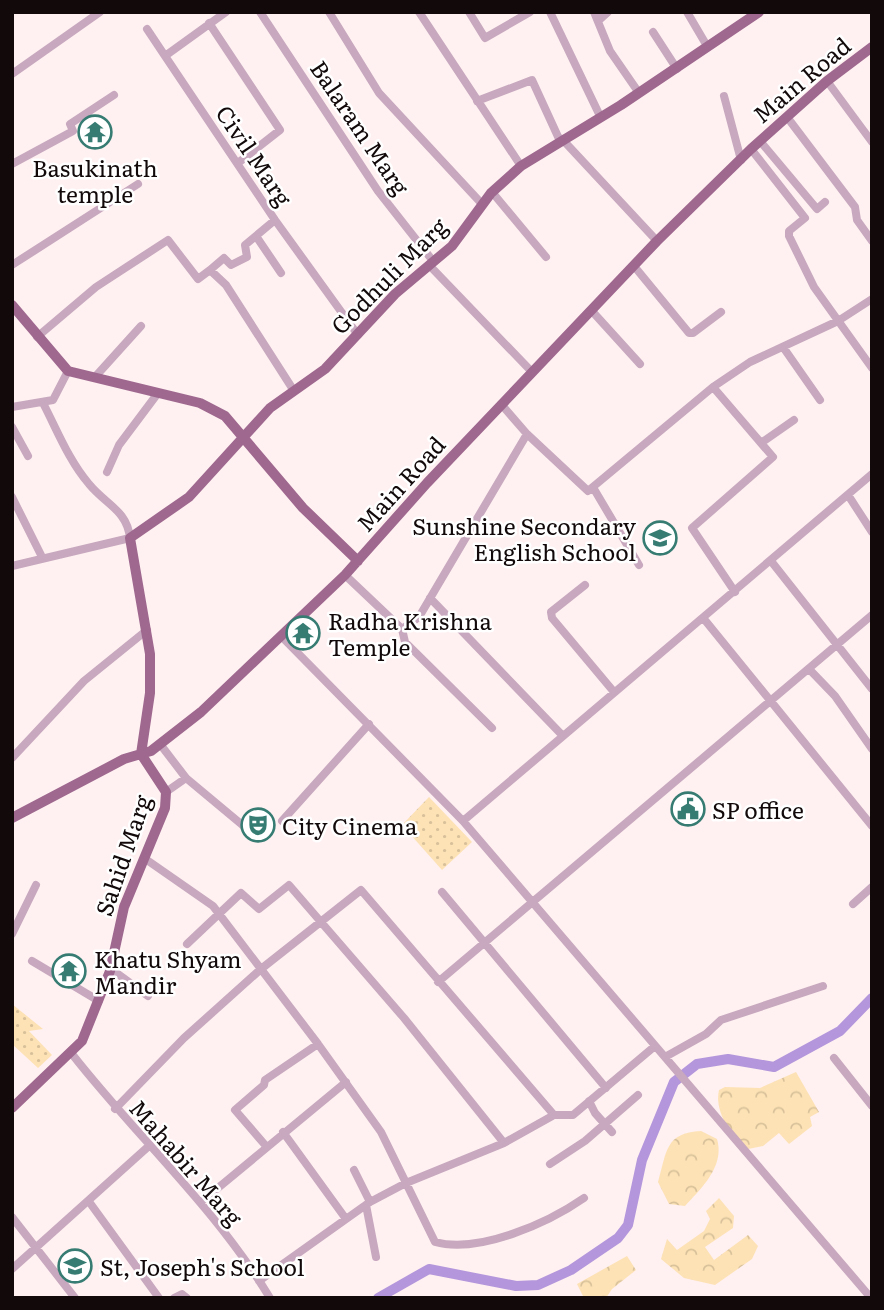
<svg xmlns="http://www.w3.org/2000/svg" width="884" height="1310" viewBox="0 0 884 1310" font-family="Literata,serif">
<defs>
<pattern id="green-dots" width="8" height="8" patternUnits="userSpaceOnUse" patternTransform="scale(1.75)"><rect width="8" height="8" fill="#fde2b5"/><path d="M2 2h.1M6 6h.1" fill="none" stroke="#d8c19a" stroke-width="1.8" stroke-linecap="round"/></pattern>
<pattern id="forest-crowns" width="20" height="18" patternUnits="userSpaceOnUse" patternTransform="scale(1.75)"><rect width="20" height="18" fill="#fde2b5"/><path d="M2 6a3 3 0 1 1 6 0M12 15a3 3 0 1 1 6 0" fill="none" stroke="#d8c19a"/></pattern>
</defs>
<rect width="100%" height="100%" fill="#fff0f1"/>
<path fill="url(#green-dots)" d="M429,797L472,842L442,870L402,825Z
M12,1004L43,1029L29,1031L52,1055L38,1068L12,1044Z"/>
<path fill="url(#forest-crowns)" d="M796,1072L819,1112L810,1117L812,1126L789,1144L779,1133L763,1146L743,1150C731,1133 714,1112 719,1090L725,1087L760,1088Z
M701,1131L717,1139C725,1166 702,1188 685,1206L669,1204L658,1182C667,1151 665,1133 701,1131Z
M719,1198L734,1216L733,1228L705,1247L714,1260L748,1235L758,1246L752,1259L715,1285L684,1278L661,1259L667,1239L677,1250L704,1231L710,1219L706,1211Z
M627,1256L636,1270L612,1289L606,1298H584L577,1284Z"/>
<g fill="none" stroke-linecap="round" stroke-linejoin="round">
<path stroke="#b396db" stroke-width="10" d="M378,1298L429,1269L516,1286L538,1285L571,1270L618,1238L628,1225L642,1160L674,1082L697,1064L728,1059L774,1067L840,1031L872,998"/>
<path stroke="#c7a8be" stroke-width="8" d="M226,12L165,56L275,220L358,335
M260,12L378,191L433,261
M329,12L379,93L482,204
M419,12L521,166
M469,12L485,38L530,12
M550,12L600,116
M594,12L610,51L639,93
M687,12L707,46
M598,21L608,12
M209,23L280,130L238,163
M147,29L165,56
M653,32L677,69
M12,74L100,12
M827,81L872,142
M724,96L741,160
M477,101L532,80L560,141
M787,117L855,207L857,220L872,241
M562,139L657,241
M760,141L817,209L825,202
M751,149L805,218L789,231V236L814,287L872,368
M12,164L73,131L70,124L114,95
M492,192L546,257
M256,236L281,273
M12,265L138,184
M429,265L532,372
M634,266L689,333H693L721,312
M210,270L224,258L231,265L247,257L245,245L275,220
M591,310L640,364
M37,337L96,287L168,240L198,279L210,270L226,285L294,391
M783,347L820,400
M95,377L141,326
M713,387L773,457L692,528L735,592
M501,404L527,434L588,491L713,387L750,362L838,321L872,299
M12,407L53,400L68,371
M12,427L28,456
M761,443L794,420
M107,472L119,445L158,393
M594,489L639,565
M848,495L872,532
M12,497L42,557
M771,561L872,689
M12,566L130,538C127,510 105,504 89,484C69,461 57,430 43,403
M345,575L402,629L405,642L492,728
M585,585L551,612L552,618L614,692
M430,598L563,736
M704,619L872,826
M402,629L419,617L527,434
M281,636L463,821L871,1298
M809,669L835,696L872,749
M160,744L186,778
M12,758L84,681L147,630
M166,792L186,778L258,838
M282,821L369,724
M463,821L872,474
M144,858L213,906L318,1044L381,1132L435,1242C479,1254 548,1223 584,1198
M442,892L606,1088
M853,904L872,887
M12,934L36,885
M187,944L241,893L259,909L289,885L404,1018L504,1143
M32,961L99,1001
M111,969L148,996
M438,982L872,615
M72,1054C136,1136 215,1207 270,1298
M665,1057L706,1034L721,1020L823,986
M834,1058L872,1106
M589,1101L595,1113L612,1132
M115,1109L184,1038L261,969L361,890L554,1115
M283,1132L346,1219
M266,1146L235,1110L264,1085L265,1080L318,1044
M550,1164L585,1141L638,1095
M354,1170L370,1202
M201,1202L346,1082
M90,1203L159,1298
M366,1205L376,1257
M12,1217L75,1298
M12,1269L150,1145
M259,1281L370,1202L406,1183L504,1143L554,1115H573L655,1046
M174,1298L182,1294L187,1298"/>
<path stroke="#9e688f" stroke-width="10" d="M12,305L68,371L200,403L225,416L303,508L358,561
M12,818L124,759L151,751L201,712L345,575L427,483L657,241L751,149L827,81L872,47
M12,1108L82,1041L110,971L124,907L165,808L166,792L141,754L150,693V654L130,538L189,497L270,408L325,369L395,294L452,246L491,193L521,166L621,105L759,12"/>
</g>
<defs>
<symbol id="temple-ring" viewBox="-11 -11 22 22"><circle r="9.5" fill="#fff" stroke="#367c73" stroke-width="1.5"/><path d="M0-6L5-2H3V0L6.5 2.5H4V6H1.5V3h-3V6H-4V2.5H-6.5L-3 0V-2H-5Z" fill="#367c73"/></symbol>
<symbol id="school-ring" viewBox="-11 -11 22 22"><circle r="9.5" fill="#fff" stroke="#367c73" stroke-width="1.5"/><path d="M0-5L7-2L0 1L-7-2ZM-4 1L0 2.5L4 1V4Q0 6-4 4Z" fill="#367c73"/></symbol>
<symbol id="civic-ring" viewBox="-11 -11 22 22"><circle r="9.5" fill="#fff" stroke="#367c73" stroke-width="1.5"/><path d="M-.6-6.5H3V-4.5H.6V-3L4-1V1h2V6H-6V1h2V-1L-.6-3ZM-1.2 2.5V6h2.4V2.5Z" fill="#367c73"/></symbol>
<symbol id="theatre-ring" viewBox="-11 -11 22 22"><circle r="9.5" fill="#fff" stroke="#367c73" stroke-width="1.5"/><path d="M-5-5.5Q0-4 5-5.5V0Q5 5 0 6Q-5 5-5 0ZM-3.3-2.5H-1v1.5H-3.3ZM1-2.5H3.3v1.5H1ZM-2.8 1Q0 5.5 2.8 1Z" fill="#367c73"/></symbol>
</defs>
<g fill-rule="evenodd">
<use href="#temple-ring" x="76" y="113" width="38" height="38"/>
<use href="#school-ring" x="641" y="519" width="38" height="38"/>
<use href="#temple-ring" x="284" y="614" width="38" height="38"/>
<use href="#civic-ring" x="669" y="790" width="38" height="38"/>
<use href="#theatre-ring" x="239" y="806" width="38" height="38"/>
<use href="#temple-ring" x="50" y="952" width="38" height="38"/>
<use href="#school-ring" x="56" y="1247" width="38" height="38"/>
</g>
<g text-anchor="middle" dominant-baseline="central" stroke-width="5" stroke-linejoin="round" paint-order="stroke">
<g font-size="23" fill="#11090a" stroke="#fff">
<text transform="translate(801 79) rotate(-40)">Main Road</text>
<text transform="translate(361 127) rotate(56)">Balaram Marg</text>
<text transform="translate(255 155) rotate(56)">Civil Marg</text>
<text transform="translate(388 275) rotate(-45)">Godhuli Marg</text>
<text transform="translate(400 483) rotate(-48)">Main Road</text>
<text transform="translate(122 855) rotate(-71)">Sahid Marg</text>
<text transform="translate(187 1162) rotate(49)">Mahabir Marg</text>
</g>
<g font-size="23" fill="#11090a" stroke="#fff" text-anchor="start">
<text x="95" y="167" text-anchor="middle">Basukinath<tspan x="95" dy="26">temple</tspan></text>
<text x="636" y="525" text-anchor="end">Sunshine Secondary<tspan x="636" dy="26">English School</tspan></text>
<text x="328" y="620">Radha Krishna<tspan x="328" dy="26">Temple</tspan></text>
<text x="712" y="809">SP office</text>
<text x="282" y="825">City Cinema</text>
<text x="94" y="958">Khatu Shyam<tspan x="94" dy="26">Mandir</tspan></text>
<text x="100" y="1266">St, Joseph's School</text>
</g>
</g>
<rect width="884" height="1310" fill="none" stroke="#11090a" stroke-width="28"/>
</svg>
